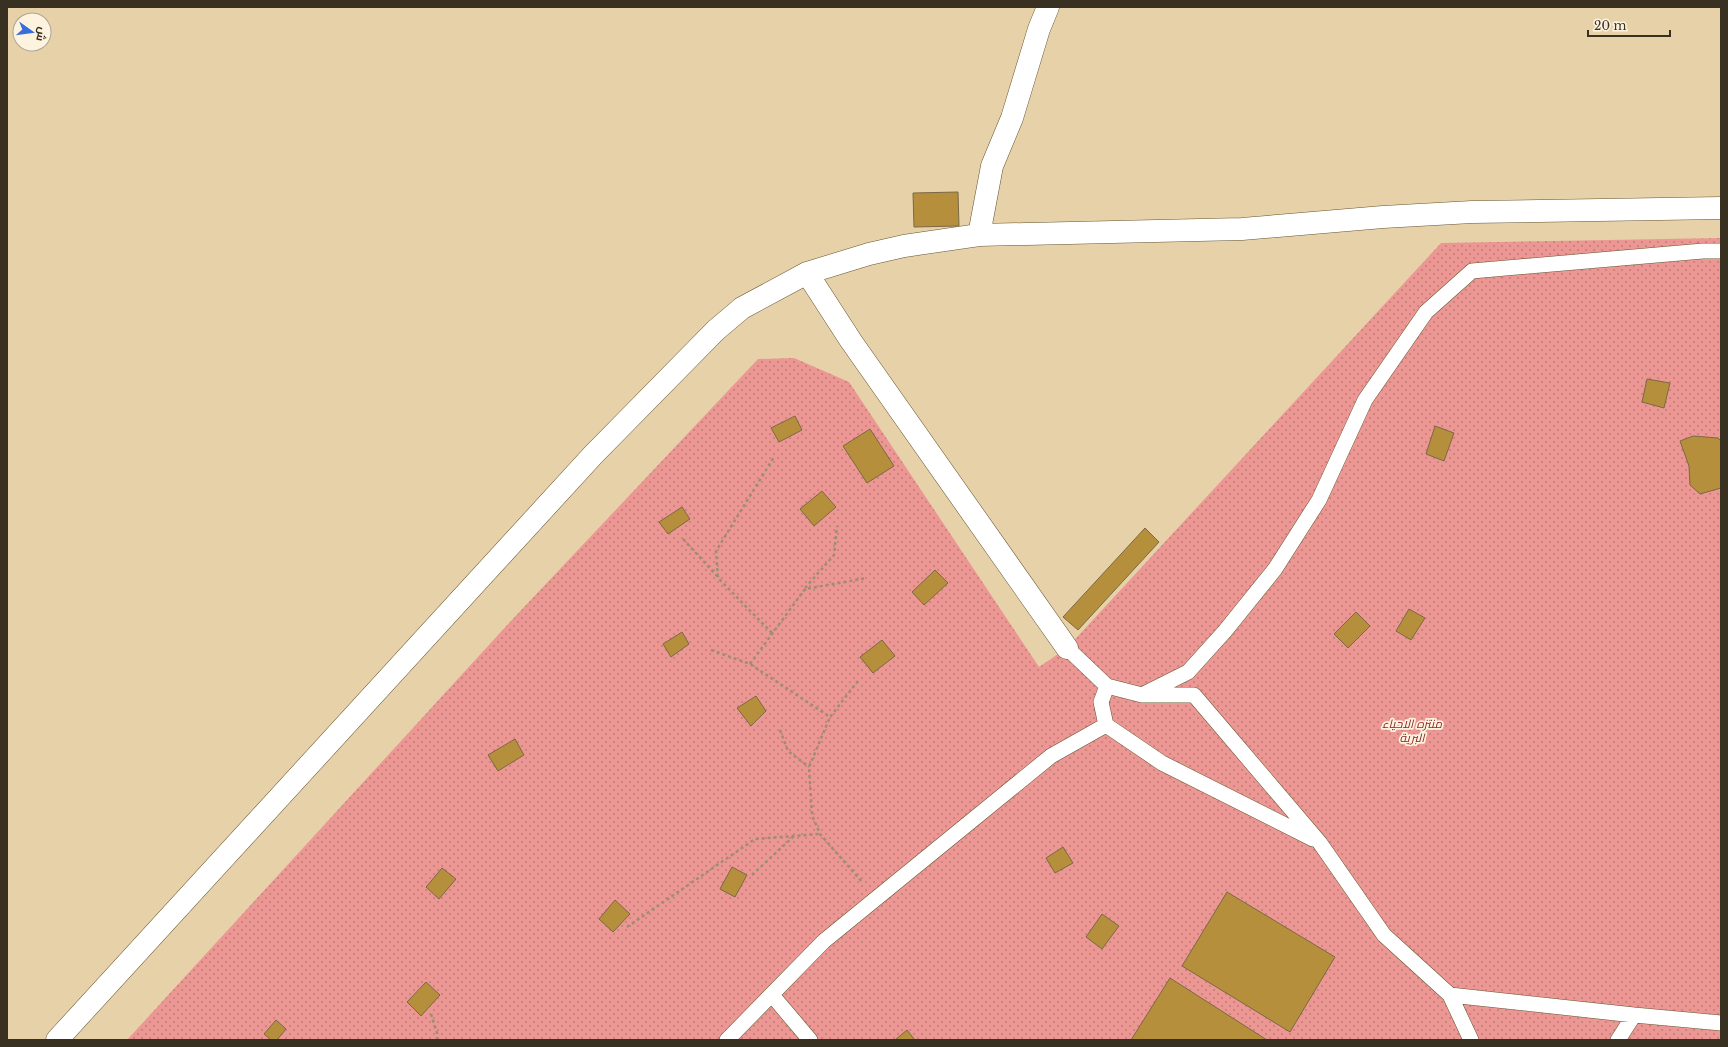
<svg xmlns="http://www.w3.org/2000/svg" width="1728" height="1047" viewBox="0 0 1728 1047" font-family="'Libre Baskerville',Cairo,serif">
<defs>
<pattern id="grass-dots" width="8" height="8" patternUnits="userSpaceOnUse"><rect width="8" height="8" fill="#ec9793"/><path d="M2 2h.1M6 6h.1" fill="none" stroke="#c07c78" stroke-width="1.8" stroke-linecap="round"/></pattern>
</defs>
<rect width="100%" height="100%" fill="#e6d1a8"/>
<path fill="url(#grass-dots)" d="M1721,238V1040H127L511,621L758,359L794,358L849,382L1039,667L1067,648L1441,243Z"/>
<path fill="#b68f3d" stroke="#7c6843" d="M958,192L959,226L914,227L913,193Z
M1647,379L1670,383L1664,408L1642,402Z
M795,416L802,430L779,442L771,428Z
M1435,426L1454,433L1444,461L1426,454Z
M870,429L894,466L867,483L843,446Z
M1693,436L1718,438L1721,441V488L1700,494L1690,485L1689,466L1680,441Z
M822,491L836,507L814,526L800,509Z
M682,507L690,519L668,534L659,522Z
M1145,528L1159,542L1078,630L1063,617Z
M935,570L948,583L924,605L912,592Z
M1409,609L1425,618L1411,640L1396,631Z
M1356,612L1370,626L1348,648L1334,634Z
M682,632L689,644L671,657L663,644Z
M882,640L895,656L873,673L860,657Z
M756,696L766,711L751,726L737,708Z
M515,739L524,755L498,771L488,755Z
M1063,847L1073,863L1055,873L1046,858Z
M732,867L747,875L735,897L720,889Z
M442,868L456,879L439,899L426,887Z
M1227,892L1335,957L1290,1032L1182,966Z
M615,900L630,914L613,932L599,919Z
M1102,914L1119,926L1102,949L1086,937Z
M1170,978L1267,1040H1131Z
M426,982L440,995L421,1016L407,1002Z
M276,1020L286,1029L277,1040H271L264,1034Z
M907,1030L915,1040H895Z"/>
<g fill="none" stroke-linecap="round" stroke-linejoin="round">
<defs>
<path id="lane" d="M1067,648L1107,686L1142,695H1194L1320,843L1384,935L1450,995L1471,1040
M1142,695L1188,672L1225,631L1275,569L1319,500L1365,400L1426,312L1472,271L1703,251H1721
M1106,725L1162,763L1313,839
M772,995L810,1040
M1450,995L1634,1015
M727,1040L824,941L1051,756L1106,725L1101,702L1107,686
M1618,1040L1634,1015L1721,1023"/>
<path id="street" d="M979,235L992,166L1012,118L1039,29L1048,7
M807,273L869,254L904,246L979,235L1242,229L1383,217L1472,212L1721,208
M57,1040L593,455L716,330L742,308L807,273L851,341L1067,648"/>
</defs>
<use href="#lane" stroke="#675530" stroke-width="16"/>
<use href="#street" stroke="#675530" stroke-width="23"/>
<path stroke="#9d8e6f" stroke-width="2.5" stroke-dasharray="3 3" stroke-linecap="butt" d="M683,539L718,577
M805,588L834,555L837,526
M772,633L718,578L716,551L774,457
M711,650L750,664L830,717
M750,664L805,589L867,578
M858,681L830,717L809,767L812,815L820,834L863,883
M780,730L788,751L809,767
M752,875L794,836
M627,927L755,839L820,834
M431,1014L437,1033V1040"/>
<use href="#lane" stroke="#fff" stroke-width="15"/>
<use href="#street" stroke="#fff" stroke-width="22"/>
</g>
<g text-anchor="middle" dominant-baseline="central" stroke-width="3.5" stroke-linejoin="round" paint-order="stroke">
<g font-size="12" font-style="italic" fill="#8f262a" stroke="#fef3df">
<text x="1412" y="723">منتزه الاحياء<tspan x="1412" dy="14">البرية</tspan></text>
</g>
</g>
<rect width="1728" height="1047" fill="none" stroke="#383020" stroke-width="16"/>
<g transform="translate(32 32) rotate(104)"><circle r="19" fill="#fef3df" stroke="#afa593"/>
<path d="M0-3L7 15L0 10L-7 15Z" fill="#386ddc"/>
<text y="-6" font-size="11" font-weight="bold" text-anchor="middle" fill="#383020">ش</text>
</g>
<path d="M1588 30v6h82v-6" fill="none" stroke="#383020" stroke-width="2"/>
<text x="1594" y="30" font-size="12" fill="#383020" stroke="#fef3df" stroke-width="3" paint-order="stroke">20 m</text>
</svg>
